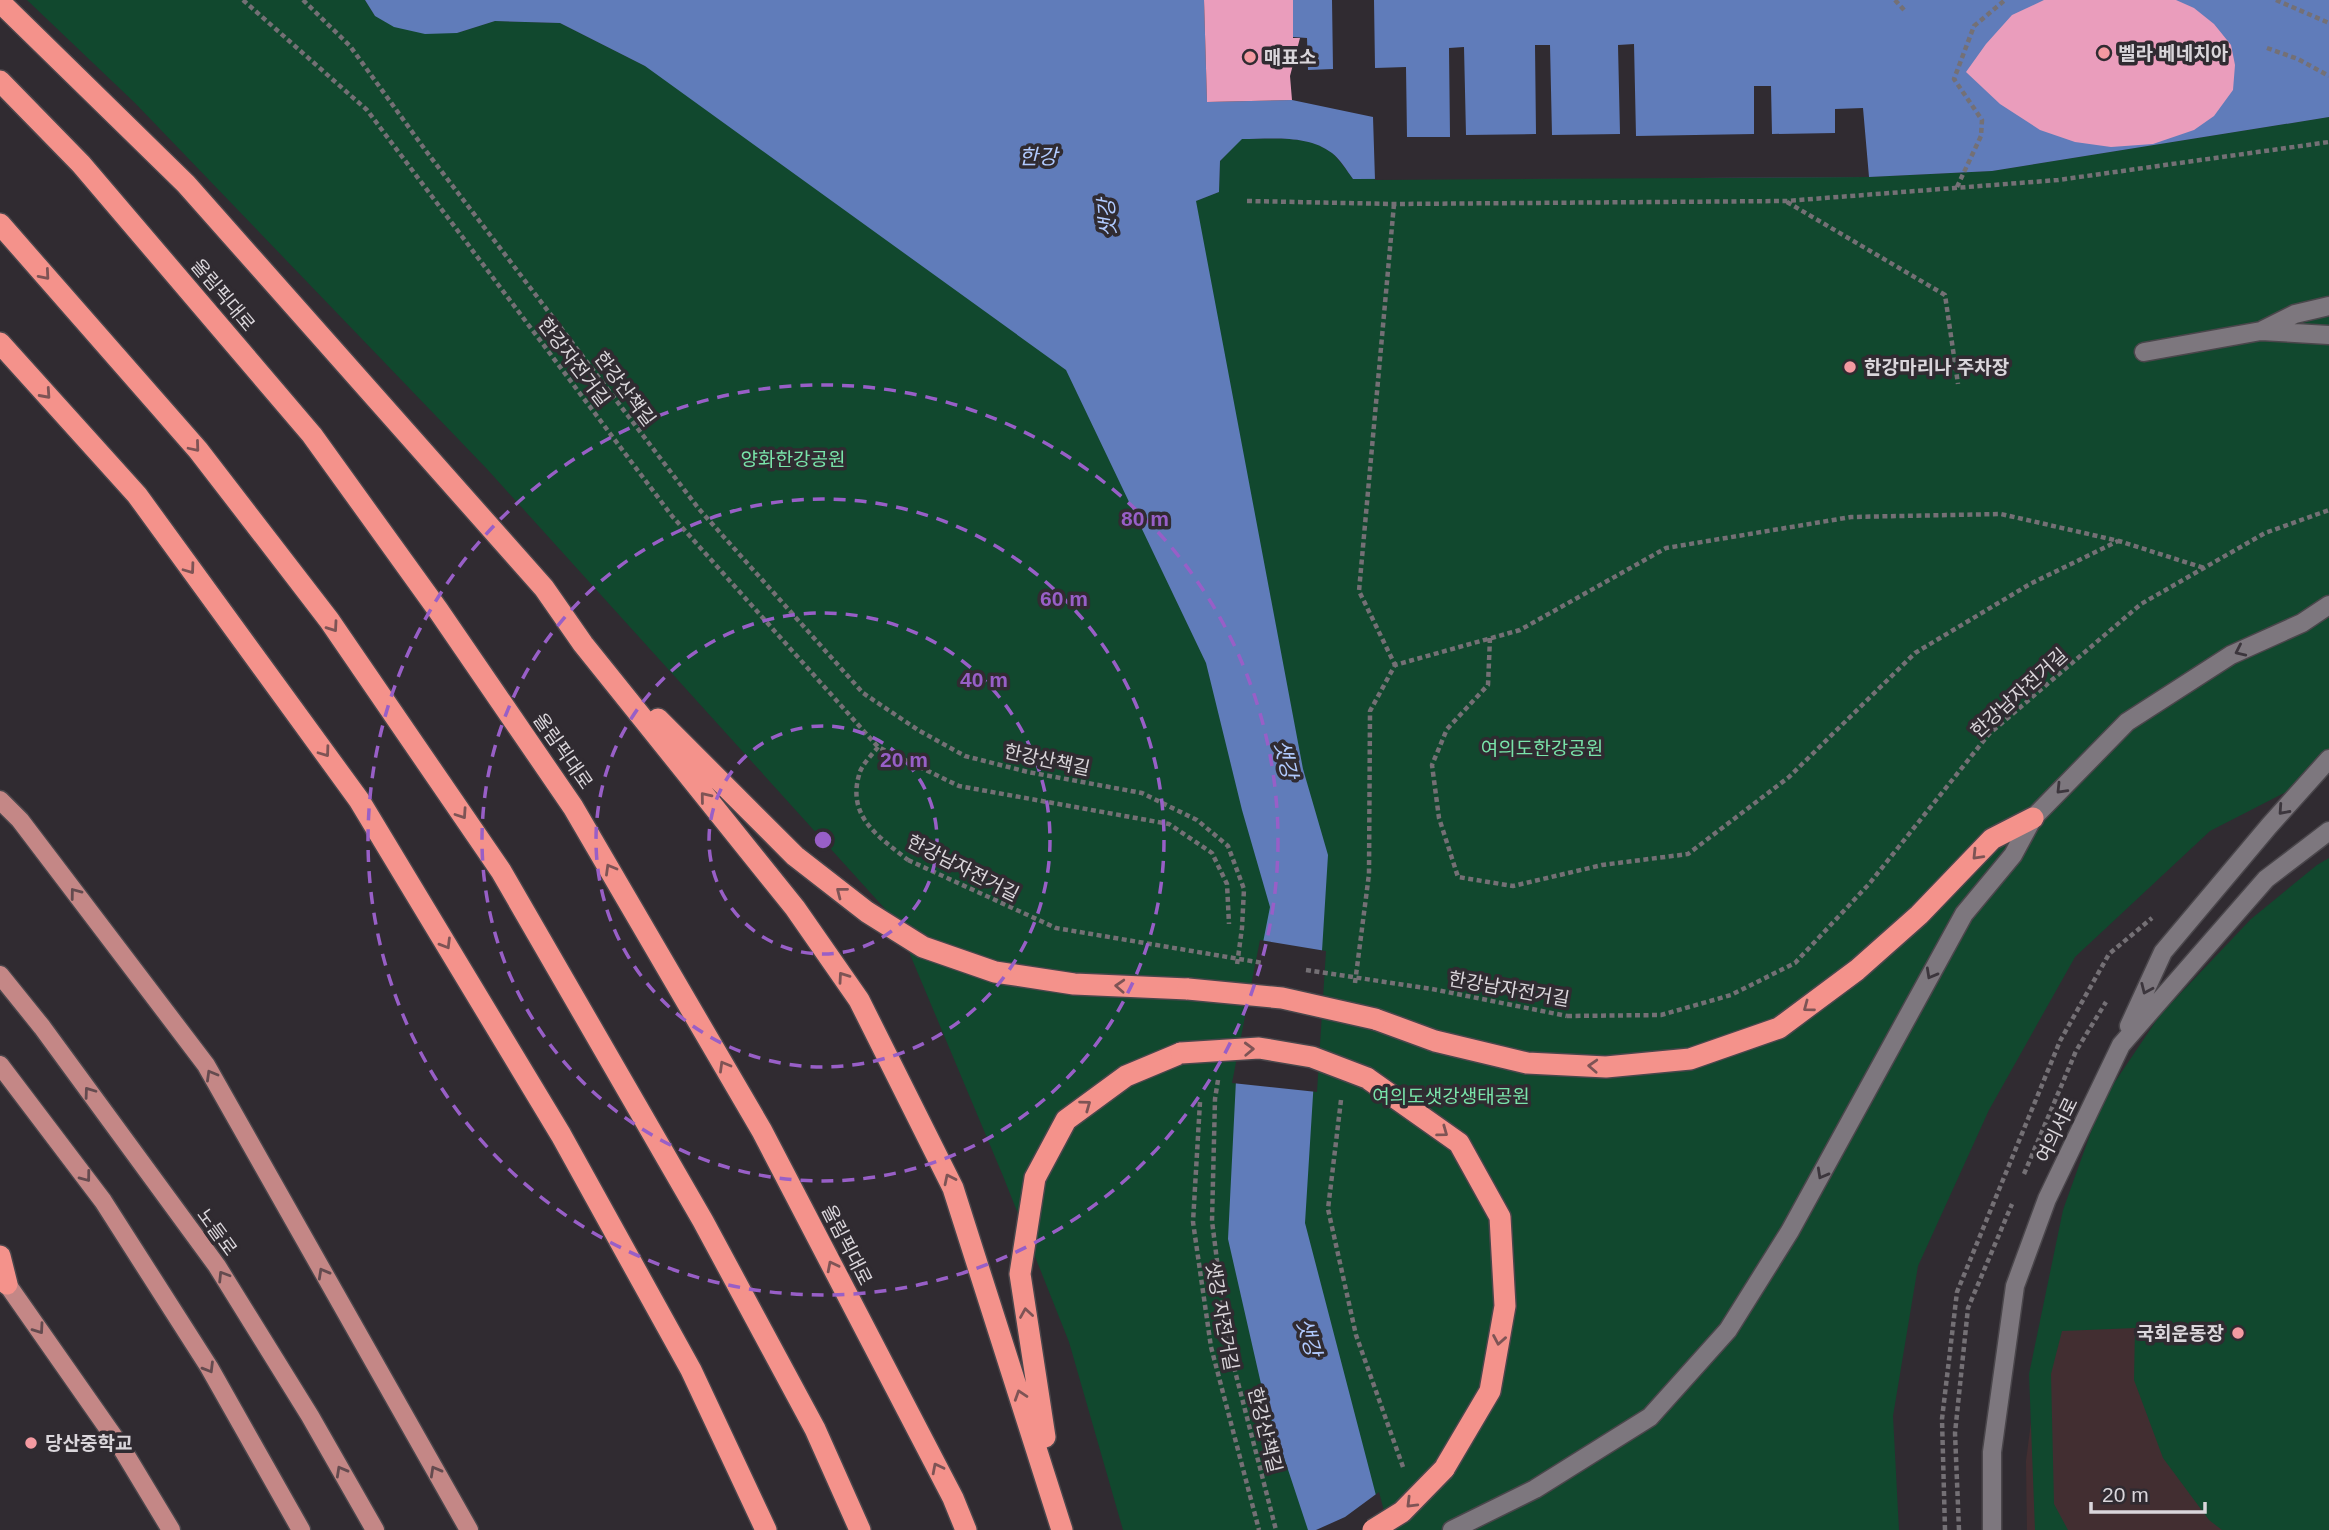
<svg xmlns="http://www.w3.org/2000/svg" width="2329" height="1530" viewBox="0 0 2329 1530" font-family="Helvetica,'Noto Sans KR',sans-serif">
<rect width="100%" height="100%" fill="#302b31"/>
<path fill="#422e31" d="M2094,1198L2329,1530H2027L2026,1461L2038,1368Z"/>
<path fill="#11482e" d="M27,0H365L375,16L457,33L495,21L560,23L645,66L1196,201L1219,192L1220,161L1241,139C1270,139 1309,134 1332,153C1340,160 1347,171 1353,179L1869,177L1992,171L2329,117V770L2210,831L2075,957L1989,1110L1918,1266L1893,1416L1899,1530H1123L1069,1342L1003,1176L896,921L487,469L135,103Z
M2329,858V1530H2222L2209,1520L2163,1458L2134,1380L2135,1328L2062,1331L2051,1374L2054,1504L2068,1530H2035L2029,1374L2063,1210L2102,1101L2160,1015L2251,919L2317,865Z"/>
<path fill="#607cba" d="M365,0H2329V117L1992,171L1869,177L1353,179C1347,171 1340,159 1332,153C1308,134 1270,139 1242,139L1220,161L1219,192L1196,201L1303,769L1328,855L1305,1223L1385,1530H1308L1264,1397L1228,1239L1236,1080L1270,907L1242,810L1206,663L1066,370L645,66L560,23L495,21L457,33L425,34L394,27L375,16Z"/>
<path fill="#302b31" d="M1204,0H1293V37L1307,38L1308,70L1333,69L1332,0H1374L1375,68L1406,67L1407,137H1450L1449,48L1464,47L1466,135L1536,134L1535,45H1550L1552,135L1620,134L1618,45L1634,44L1636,136L1754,134V86H1771L1772,134L1835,133V109L1863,108L1869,177L1375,180L1373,117L1292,100L1207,102Z
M1260,940L1326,951L1317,1092L1232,1083Z
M1379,1492L1389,1530H1316L1345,1517Z"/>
<path fill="#ea9dbc" d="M1204,0H1293V38H1300L1290,76L1292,100L1207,102Z
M2044,0H2176L2194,8L2214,24L2231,45L2235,65L2233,90L2214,116L2194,130L2153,144L2111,147L2075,142L2040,130L2000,104L1966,72L1986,44L2012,15Z"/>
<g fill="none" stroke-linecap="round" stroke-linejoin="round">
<defs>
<path id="street" d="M2263,330L2295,314L2329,306
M2144,352L2261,331L2329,335"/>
<path id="secondary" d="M2129,1026L2163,952L2269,826L2329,759
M1452,1530L1535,1489L1650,1417L1728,1330L1790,1231L1964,914L2013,855L2033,818L2127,722L2231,655L2302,623L2329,605
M1992,1530V1452L2015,1286L2047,1199L2121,1045L2266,879L2329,831"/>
<path id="primary" d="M0,800L20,820L206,1065L469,1530
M0,975L42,1027L217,1266L310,1416L375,1530
M0,1065L103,1201L209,1367L301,1530
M0,1274L121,1447L171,1530"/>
<path id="highway" d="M0,2L186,184L544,588L583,644L795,908L859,1000L953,1188L1062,1530
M0,81L81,164L312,435L438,610L573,807L762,1131L953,1498L966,1530
M0,224L198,450L329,620L501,871L703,1221L815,1429L860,1530
M0,343L137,495L359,800L561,1135L691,1370L766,1530
M658,719L795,856L867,912L923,947L995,972L1074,984L1188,989
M1375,1019L1435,1041L1527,1063L1606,1067L1690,1059L1779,1028L1857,970L1919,915L1992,839L2033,818
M1367,1078L1459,1143L1500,1217L1505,1306L1490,1391L1444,1469
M0,1256L7,1284
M1045,1437L1020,1274L1035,1178L1066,1120L1126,1076L1181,1053"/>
</defs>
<use href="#street" stroke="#4a464b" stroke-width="21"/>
<use href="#secondary" stroke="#4a464b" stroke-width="21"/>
<use href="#primary" stroke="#4a464b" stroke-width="21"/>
<use href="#highway" stroke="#4a464b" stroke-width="24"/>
<path stroke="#747075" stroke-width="4.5" stroke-dasharray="5 3.5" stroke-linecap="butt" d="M243,0L367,110L672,516L878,747L959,786L1169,824L1212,853L1227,884L1229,924
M303,0L350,46L426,151L699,509L863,693L918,730L965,756L1028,772L1142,793L1197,820L1228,846L1244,889L1242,928L1237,965
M1895,0L1904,10
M2276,0L2329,23
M2267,48L2298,59L2329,76
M1957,187L1981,136L1982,120L1954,79L1974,26L2005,0
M1247,201L1394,204L1786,201L2058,180L2329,142
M1787,202L1945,295L1958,384
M1394,204L1359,591L1395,665
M1490,638L1488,685L1447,729L1432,765L1439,818L1458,877L1513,886L1602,865L1688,854L1789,777L1915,653L2030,584L2118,541
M878,747C872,755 861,765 859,775C847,817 879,837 908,860
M1355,983L1369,874L1370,711L1395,665L1520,630L1666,548L1851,517L2001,514L2119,541L2204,568
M1567,1016L1661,1015L1731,995L1795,963L1869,884L1989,734L2141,604L2265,533L2329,510
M1218,1080L1215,1099L1212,1221L1227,1340L1276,1530
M1341,1100L1328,1209L1356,1335L1403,1467
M1200,1102L1193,1222L1211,1347L1259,1530
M2024,1174L2076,1051L2106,1002
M1945,1530L1942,1419L1957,1292L2060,1041L2109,954L2152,918
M1959,1530L1955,1433L1968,1308L2012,1204"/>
<use href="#street" stroke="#7d777e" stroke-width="18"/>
<use href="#secondary" stroke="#7d777e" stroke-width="18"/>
<use href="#primary" stroke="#c48786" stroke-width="18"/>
<use href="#highway" stroke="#f4928b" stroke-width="21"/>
<defs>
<path id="highway-bridge" d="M1188,989L1282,998L1375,1019
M1181,1053L1259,1048L1312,1057L1367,1078
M1373,1530L1402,1512L1444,1469"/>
</defs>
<use href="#highway-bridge" stroke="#4a464b" stroke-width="24" stroke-linecap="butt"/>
<path stroke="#747075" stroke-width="4.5" stroke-dasharray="5 3.5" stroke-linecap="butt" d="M908,860L1056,928L1263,963
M1306,970L1432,989L1567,1016"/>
<use href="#highway-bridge" stroke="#f4928b" stroke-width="21"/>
</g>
<defs><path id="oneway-chevron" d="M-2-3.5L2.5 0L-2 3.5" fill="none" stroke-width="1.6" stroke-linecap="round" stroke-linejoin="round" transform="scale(1.75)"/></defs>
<g stroke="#7e5455">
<use href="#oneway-chevron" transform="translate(45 275) rotate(49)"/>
<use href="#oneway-chevron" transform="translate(46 394) rotate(48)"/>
<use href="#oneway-chevron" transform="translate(195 447) rotate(50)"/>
<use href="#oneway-chevron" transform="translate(190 569) rotate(54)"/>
<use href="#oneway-chevron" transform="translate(333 627) rotate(55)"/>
<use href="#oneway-chevron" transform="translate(325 752) rotate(54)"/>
<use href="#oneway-chevron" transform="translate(705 797) rotate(-129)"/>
<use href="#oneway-chevron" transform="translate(462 814) rotate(56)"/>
<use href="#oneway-chevron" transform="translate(1977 855) rotate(134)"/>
<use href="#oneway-chevron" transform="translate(610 869) rotate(-120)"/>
<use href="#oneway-chevron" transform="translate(841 892) rotate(-142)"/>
<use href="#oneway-chevron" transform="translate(446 944) rotate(59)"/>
<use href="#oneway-chevron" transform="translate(843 977) rotate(-125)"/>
<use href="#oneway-chevron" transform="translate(1120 986) rotate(-177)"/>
<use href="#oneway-chevron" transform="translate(1808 1007) rotate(143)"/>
<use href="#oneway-chevron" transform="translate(1249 1049) rotate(-2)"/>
<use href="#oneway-chevron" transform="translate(724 1066) rotate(-120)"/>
<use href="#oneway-chevron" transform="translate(1593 1066) rotate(-177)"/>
<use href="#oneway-chevron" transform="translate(1086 1105) rotate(-36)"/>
<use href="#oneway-chevron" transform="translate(1443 1132) rotate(36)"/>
<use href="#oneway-chevron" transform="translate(949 1179) rotate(-116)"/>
<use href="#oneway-chevron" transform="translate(832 1266) rotate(-117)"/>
<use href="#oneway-chevron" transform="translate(1026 1313) rotate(-99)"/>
<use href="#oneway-chevron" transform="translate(1499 1340) rotate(100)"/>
<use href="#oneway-chevron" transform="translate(1020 1395) rotate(-108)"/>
<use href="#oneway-chevron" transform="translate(937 1468) rotate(-117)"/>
<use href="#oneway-chevron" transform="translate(1411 1503) rotate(135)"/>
</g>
<g stroke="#3c363d">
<use href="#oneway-chevron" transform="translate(2240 651) rotate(155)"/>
<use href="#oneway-chevron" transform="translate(2061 789) rotate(134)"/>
<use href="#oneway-chevron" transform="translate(2283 810) rotate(132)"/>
<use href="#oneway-chevron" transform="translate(1931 974) rotate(119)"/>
<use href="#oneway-chevron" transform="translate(2146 989) rotate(114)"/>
<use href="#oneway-chevron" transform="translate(1822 1174) rotate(119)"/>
</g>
<g stroke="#644b4f">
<use href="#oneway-chevron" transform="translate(75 893) rotate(-127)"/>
<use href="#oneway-chevron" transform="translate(211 1075) rotate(-120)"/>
<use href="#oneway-chevron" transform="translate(89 1092) rotate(-126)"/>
<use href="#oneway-chevron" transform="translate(86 1177) rotate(53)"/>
<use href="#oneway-chevron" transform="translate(323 1273) rotate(-119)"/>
<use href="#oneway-chevron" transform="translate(223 1276) rotate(-122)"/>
<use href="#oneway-chevron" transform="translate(39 1329) rotate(55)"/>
<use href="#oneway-chevron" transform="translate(209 1368) rotate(59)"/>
<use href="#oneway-chevron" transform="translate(341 1471) rotate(-119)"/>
<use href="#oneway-chevron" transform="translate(435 1471) rotate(-119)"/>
</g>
<g fill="none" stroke="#985fc7" stroke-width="3.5" stroke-dasharray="12 9">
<circle cx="823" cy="840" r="114"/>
<circle cx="823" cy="840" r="227"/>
<circle cx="823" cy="840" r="341"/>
<circle cx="823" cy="840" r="455"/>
</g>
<g fill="#f49aa1" stroke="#302b31" stroke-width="2.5">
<circle cx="2104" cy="53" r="7"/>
<circle cx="1250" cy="57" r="7"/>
<circle cx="1850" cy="367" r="7"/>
<circle cx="2238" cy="1333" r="7"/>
<circle cx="31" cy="1443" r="7"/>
</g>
<g text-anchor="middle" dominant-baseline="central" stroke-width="7" stroke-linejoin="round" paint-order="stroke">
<g font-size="19" font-weight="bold" fill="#dad6db" stroke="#302b31" text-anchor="start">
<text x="2118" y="53">벨라 베네치아</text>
<text x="1264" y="57">매표소</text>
<text x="1864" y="367">한강마리나 주차장</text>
<text x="2224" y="1333" text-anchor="end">국회운동장</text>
<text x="45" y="1443">당산중학교</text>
</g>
<g font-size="19" fill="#dad6db" stroke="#302b31">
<text transform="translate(223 295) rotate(50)">올림픽대로</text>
<text transform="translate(574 362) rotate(53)">한강자전거길</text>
<text transform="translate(625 389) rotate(53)">한강산책길</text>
<text transform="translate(2019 693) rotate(-42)">한강남자전거길</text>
<text transform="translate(563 751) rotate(55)">올림픽대로</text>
<text transform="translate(1047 760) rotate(12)">한강산책길</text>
<text transform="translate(963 868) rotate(27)">한강남자전거길</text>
<text transform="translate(1509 989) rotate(10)">한강남자전거길</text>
<text transform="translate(2057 1130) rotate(-64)">여의서로</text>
<text transform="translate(217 1232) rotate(54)">노들로</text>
<text transform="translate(847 1245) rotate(63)">올림픽대로</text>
<text transform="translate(1222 1316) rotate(80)">샛강 자전거길</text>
<text transform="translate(1265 1430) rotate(76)">한강산책길</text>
</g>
<g font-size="19" fill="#79e4aa" stroke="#302b31">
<text x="793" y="459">양화한강공원</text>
<text x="1542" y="748">여의도한강공원</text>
<text x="1451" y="1096">여의도샛강생태공원</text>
</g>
<g font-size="21" font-style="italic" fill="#b1cafe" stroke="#302b31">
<text x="1038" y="156">한강</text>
<text transform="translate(1107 218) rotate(-94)">샛강</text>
<text transform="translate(1286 759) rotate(77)">샛강</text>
<text transform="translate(1309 1337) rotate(73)">샛강</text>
</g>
</g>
<circle cx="823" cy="840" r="10" fill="#985fc7" stroke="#302b31" stroke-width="3.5"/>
<g font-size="21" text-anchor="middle" font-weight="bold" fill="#985fc7" stroke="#302b31" stroke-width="7" stroke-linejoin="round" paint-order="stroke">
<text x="1145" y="526">80 m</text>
<text x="1064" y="606">60 m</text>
<text x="984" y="687">40 m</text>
<text x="904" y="767">20 m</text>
</g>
<path d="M2091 1502v10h114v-10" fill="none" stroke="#dad6db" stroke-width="3.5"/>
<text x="2102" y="1502" font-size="21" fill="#dad6db" stroke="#302b31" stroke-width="5" paint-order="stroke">20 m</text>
</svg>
